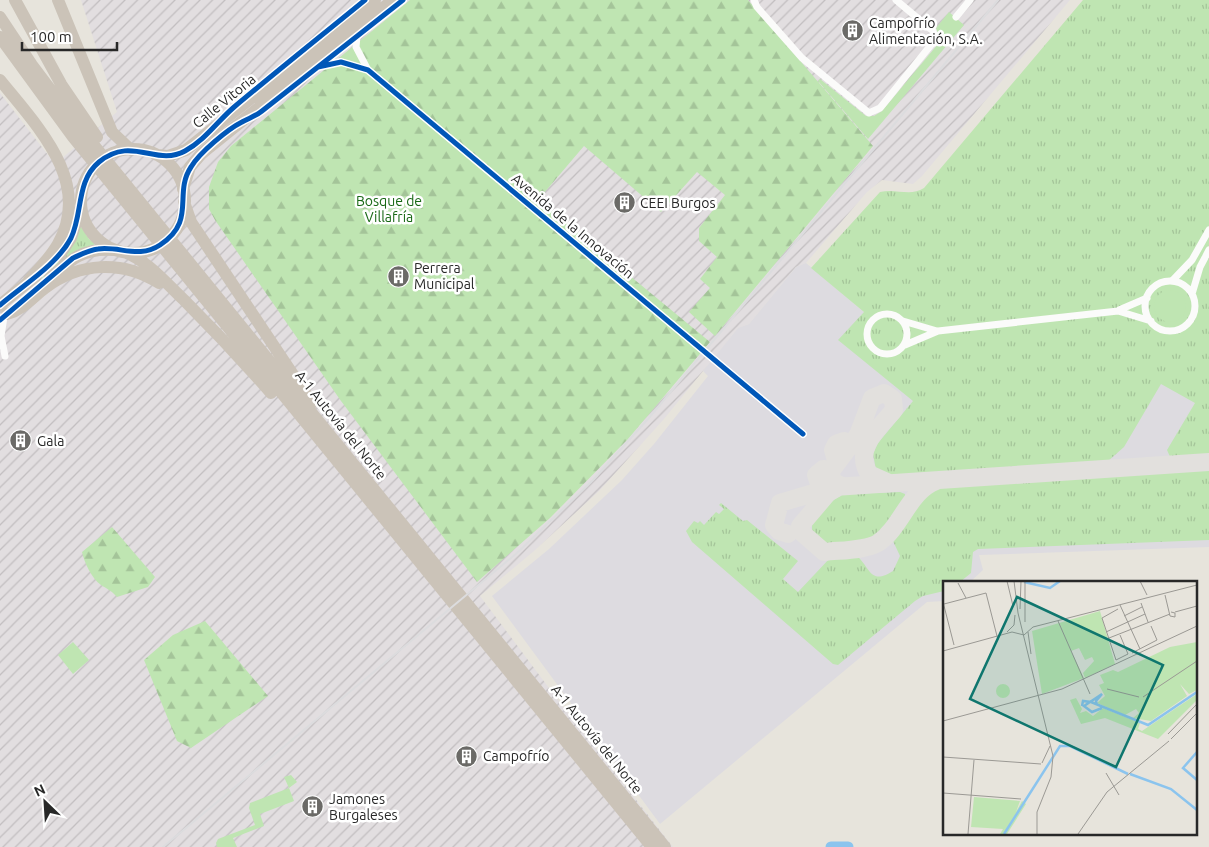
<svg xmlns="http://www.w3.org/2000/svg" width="1209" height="847" viewBox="0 0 1209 847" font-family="Ubuntu,sans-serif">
<defs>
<pattern id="industrial-furrows" width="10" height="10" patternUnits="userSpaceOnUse" patternTransform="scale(1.25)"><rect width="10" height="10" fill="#e2dee0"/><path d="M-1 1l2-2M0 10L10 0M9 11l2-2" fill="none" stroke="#c2bec0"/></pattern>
<pattern id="grass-tufts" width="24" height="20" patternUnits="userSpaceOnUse" patternTransform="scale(1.25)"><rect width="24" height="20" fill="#bfe5b2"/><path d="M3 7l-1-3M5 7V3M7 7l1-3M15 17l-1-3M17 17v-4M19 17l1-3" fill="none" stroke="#a4c499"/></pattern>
<pattern id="forest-firs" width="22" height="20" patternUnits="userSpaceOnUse" patternTransform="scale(1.25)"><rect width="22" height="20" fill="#bfe5b2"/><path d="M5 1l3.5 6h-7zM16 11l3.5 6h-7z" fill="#a4c499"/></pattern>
</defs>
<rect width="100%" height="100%" fill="#e7e4dc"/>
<path fill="url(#industrial-furrows)" d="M81,0H1070L922,176L913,184L882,180L867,192L806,263L796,267L749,324L738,328L664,419L599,491L534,551L480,596L555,696L673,847H0V93L55,164L117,112Z"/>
<path fill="#dddbe0" d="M806,263L864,312L1209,363V547L979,555L983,570L970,582H944V601L927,602L660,824L492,596L549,549L622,480L654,444L708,376L703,371L738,328L749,324L796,267Z"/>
<path fill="url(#grass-tufts)" d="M1083,0H1209V456L1171,459L1167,450L1195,403L1161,384L1124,447L1107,462L890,476L876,470L873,454L878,443L913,401L838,340L864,312L811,268L880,192C896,188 910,197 924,188Z
M80,225L89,239L96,244C71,250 52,270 34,286L63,256Z
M1209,470V540L978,549L973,552L971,573L960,582H944V591L923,596L915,601L838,665L833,664L692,542L686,531L694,521L698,523L700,521L704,525L716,512L719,514L724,509L719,505L721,503L743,521L747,520L798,561L783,579L798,592L830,558L857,556C870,567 870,586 893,571L900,556L893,541V536L930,491L937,488Z
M900,492L905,494L906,502L873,539L827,545L812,533V523C822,511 829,501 844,494Z"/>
<path fill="url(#forest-firs)" d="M410,0H748L873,146L715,336L689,312L710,288L700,279L717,257L699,241V228L725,195L697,172L661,212L584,146L538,200L710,342L628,439L550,518L477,582L341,401L215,220L209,209V187L218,162L231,146Z
M112,527L155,577L148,587L117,597C111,590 107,589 101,585C92,579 84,562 82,552Z
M205,621L268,696L191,748L177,741L144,660L173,635Z"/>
<path fill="#bfe5b2" d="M949,12L964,25L868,139L818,81L820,79L866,116H874L882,111L938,44L939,37L936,28Z
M1154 306a16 16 0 1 1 32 0a16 16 0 1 1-32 0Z
M73,642L89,660L73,674L58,655Z
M291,775L297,782L289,788L294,801L260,814L264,826L233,838L237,847H217L216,843L218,839L255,825L249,808L250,803L289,788L284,777Z"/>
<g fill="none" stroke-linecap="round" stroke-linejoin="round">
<path stroke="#8bc4ee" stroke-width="11" d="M831,847H848"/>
<path stroke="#e2e0dd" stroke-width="18" d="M842,486L832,481L831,471L858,435L872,398L884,393L893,399L894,410C879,428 853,449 869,474L889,483
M834,487H824L819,484L816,475L823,469L831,470L851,445L844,441L836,444L833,450L835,457
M837,488L828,493L800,526V531L824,552C840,550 864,551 878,543C901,528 909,491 936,481
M788,534L779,531L774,525L780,503L834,487L1209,462"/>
<path stroke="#fbfbfa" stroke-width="7" d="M754,0L757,7L802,58L869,113L880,108L935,40L933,31L896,0
M956,17L970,0
M357,36L356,47L368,70
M318,67L341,62L368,70L803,434
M1172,281L1192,260L1209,230
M1145 306a25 25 0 1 1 50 0a25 25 0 1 1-50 0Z
M1192,294L1200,267L1209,250
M1119,310L1147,298
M867 334a20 20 0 1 1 40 0a20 20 0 1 1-40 0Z
M4,317L1,336L5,356
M903,321L937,331
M905,345L938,331L1118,311L1151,321"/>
<path stroke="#cbc3b8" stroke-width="12" d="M15,0L61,84L97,137
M58,0L112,132L131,150
M0,17L32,65L75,122L665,847
M0,37L73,137L652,847
M0,80C37,126 93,182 58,244C50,258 39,269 29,280
M81 201a52 52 0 1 1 104 0a52 52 0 1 1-104 0Z
M157,155L168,156L186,150L375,0
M183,189L190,167L201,154L393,0
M184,202L191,222L312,403
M124,252C148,261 165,282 184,300C214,330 243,361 271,393
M59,256L71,238L81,207
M50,278C71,259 83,248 113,250
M0,305L36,276
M7,314C22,310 32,298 45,288C80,262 122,260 159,283"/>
<path stroke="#dcdcde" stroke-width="2" d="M163,847L517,553L593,480L648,419L998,0"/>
<defs>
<path id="cycleway" d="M318,67L341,62L368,70L803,434
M0,305C23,285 57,265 71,238C83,213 76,181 99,162C132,135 156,167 185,151C205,140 217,122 233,108C277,71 321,36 365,0
M0,320L73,258C80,255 89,250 98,249C120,246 139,259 160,245C197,221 173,194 191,167C199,153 228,129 242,122C249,118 256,116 262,111L403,0"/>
</defs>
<use href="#cycleway" stroke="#fff" stroke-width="8"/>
<use href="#cycleway" stroke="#0057b8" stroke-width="5"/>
</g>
<defs>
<symbol id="building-disc" viewBox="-11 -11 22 22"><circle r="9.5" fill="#6b6a67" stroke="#fff"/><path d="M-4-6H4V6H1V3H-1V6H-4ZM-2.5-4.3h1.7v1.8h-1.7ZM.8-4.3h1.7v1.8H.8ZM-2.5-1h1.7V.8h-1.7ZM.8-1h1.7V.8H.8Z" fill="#fff"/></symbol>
</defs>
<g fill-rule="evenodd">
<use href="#building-disc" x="840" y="18" width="25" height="25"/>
<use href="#building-disc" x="612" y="190" width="25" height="25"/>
<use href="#building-disc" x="386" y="264" width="25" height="25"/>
<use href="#building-disc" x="8" y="428" width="25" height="25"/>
<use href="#building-disc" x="454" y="744" width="25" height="25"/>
<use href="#building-disc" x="300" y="794" width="25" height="25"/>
</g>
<g text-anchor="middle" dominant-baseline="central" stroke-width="5" stroke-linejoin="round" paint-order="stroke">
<g font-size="14" fill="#282828" stroke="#fff" text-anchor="start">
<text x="869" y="23">Campofrío<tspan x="869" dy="16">Alimentación, S.A.</tspan></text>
<text x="640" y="203">CEEI Burgos</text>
<text x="414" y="268">Perrera<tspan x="414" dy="16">Municipal</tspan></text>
<text x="37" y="441">Gala</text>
<text x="483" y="756">Campofrío</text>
<text x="329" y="799">Jamones<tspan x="329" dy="16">Burgaleses</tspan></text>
</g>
<g font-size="14" fill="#282828" stroke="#fff">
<text transform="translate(224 101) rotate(-39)">Calle Vitoria</text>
<text transform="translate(573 226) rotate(40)">Avenida de la Innovación</text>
<text transform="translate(341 425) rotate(51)">A-1 Autovía del Norte</text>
<text transform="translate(597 739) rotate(51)">A-1 Autovía del Norte</text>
</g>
<g font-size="14" fill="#186815" stroke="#fff">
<text x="389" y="201">Bosque de<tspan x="389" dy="16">Villafría</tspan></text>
</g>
</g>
<g transform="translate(943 581)">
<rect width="254" height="254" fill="#e7e4dc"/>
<path d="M254,61V109L246,113L237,103L244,115L208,140L190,137L196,132L193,128L182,134L154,122L162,115L156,104L161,102L157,94L170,89L175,91L227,66ZM254,113V119L215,158L162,137L138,143L127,119L133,117L139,128L137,132L143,130L150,135L160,127L197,142L195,148L199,150ZM31,216L77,220L73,231L79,220L83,223L64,253H57L60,248L28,246Z" fill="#bfe5b2"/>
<path d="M157,30L172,83L142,97L140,92L151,80L149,76L142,79L136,67L128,70L141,97L99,113L89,50ZM53 110a7 7 0 1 1 14 0a7 7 0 1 1-14 0Z" fill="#bfe5b2"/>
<path fill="none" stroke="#8bc4ee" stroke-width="2.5" d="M81,1L107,7L117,0M154,124L153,120L159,113L141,125L149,131L159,127M139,125L140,120L148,121L205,144L254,111M254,171L240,187L254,199M187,193L228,208L254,229M61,253L117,165H127L185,193"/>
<path fill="none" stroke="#9b9994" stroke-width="1" d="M64,0L70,25M71,0L75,32L110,175L108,196L94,231V253M197,0L204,14M15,2L23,17M222,14L227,35L232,36V32L228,31M0,21L11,64M198,22L205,41M1,23L43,12L55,59M177,24L197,68M77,28L78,0M175,28L159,37L173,79L185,73L177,54M232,31L254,25M181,35L199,26M115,40L147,113M82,41V0M64,51L71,44L72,34M85,51L88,73M163,51L202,33M166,57L227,33M0,70L69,51L81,54L90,46L254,4M189,72L214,59L208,45M164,108L196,116M200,116L254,80M0,140L119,108L254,45M225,153L254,123M228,158L254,132M0,176L98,183M99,182L107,165M163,192L176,214M0,212L78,218M25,253L31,179M135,253L164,211L226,160"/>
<path fill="#0f766e" fill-opacity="0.15" stroke="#0f766e" stroke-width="2.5" d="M74,16L220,84L173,186L27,118Z"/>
<rect width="254" height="254" fill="none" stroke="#282828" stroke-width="2.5"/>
</g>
<g transform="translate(45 802) rotate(335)" stroke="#ffffff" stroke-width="4" paint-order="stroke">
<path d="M0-4L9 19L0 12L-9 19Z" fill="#282828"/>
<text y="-8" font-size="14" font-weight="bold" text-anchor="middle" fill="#282828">N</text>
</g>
<path d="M22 42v8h95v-8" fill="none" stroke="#282828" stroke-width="2.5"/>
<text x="30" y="42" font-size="15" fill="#282828" stroke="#ffffff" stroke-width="4" paint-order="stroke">100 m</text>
</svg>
